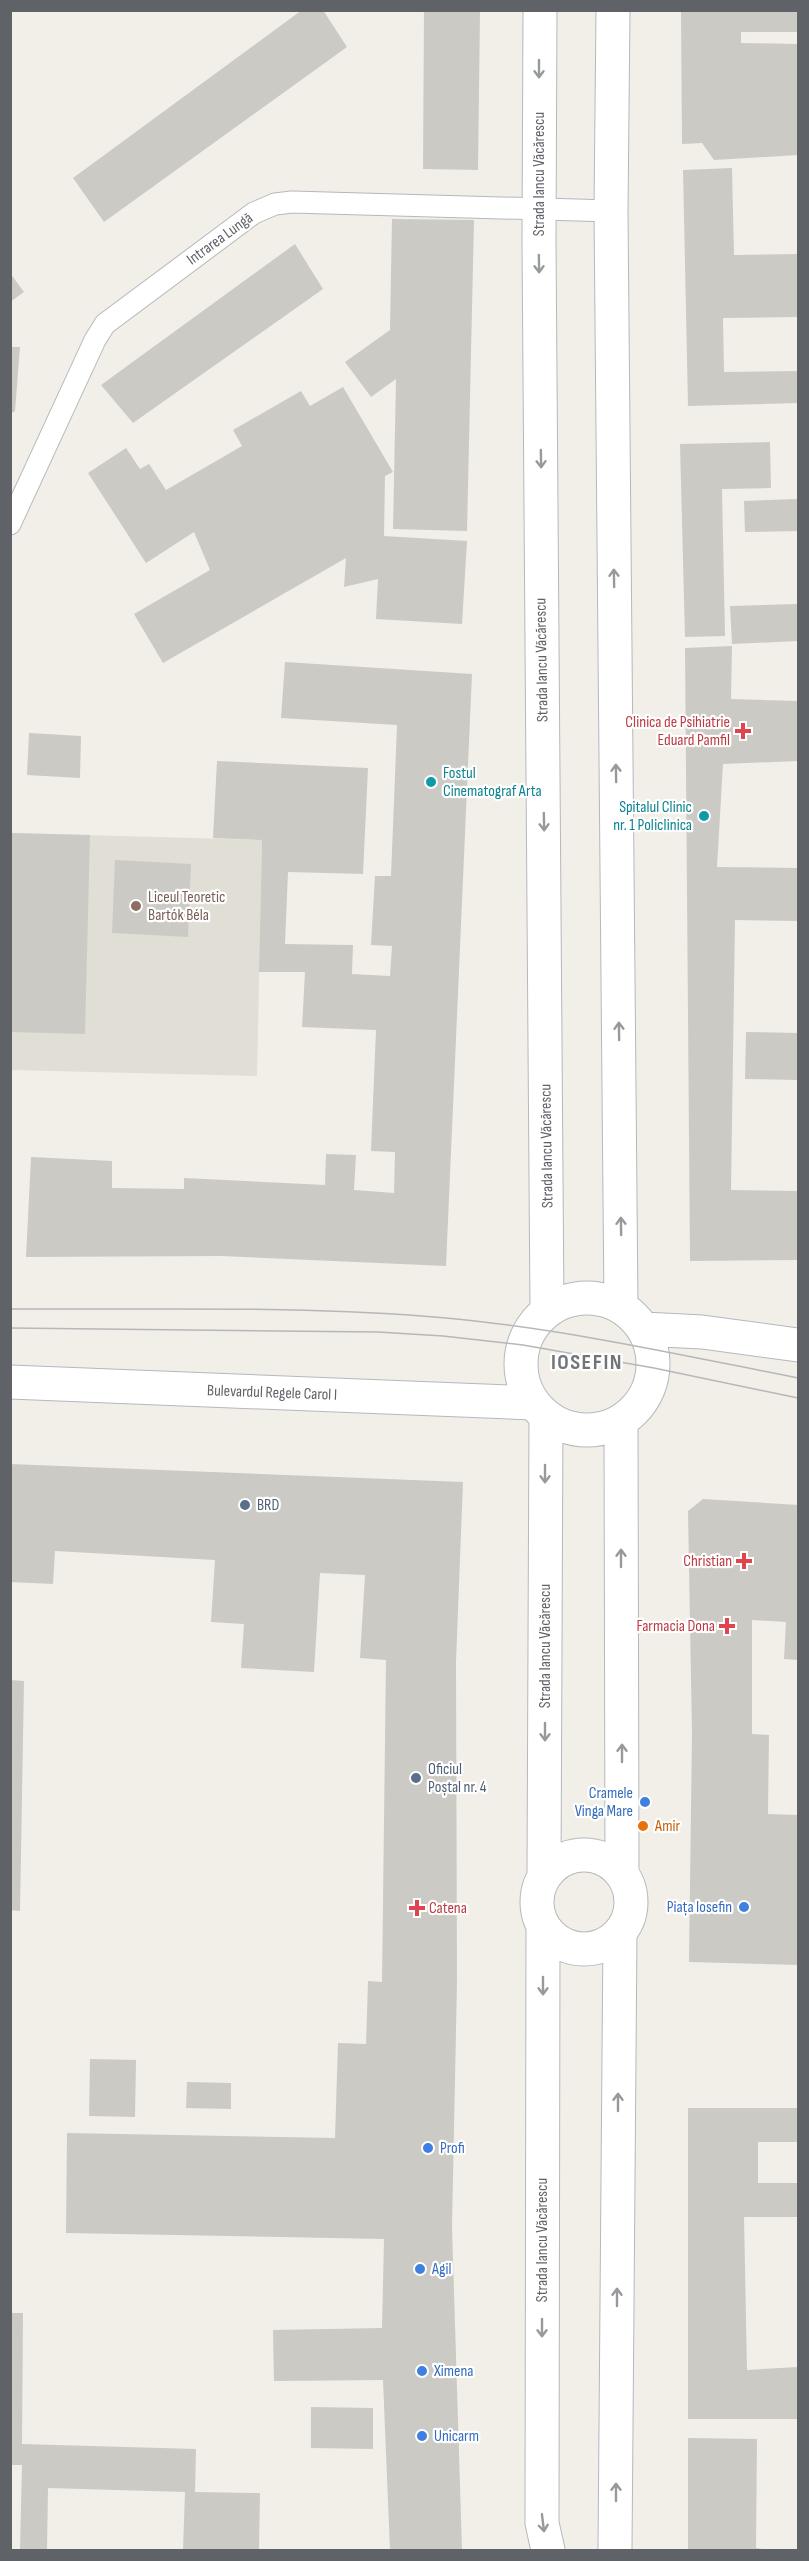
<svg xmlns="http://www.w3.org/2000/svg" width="809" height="2561" viewBox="0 0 809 2561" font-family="'Sofia Sans Condensed',sans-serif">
<rect width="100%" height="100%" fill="#f1efe8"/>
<path fill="#e1ded6" d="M11,833L262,840L257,1076L11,1070Z"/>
<path fill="#cccac5" d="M302,10H323L347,47L104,222L73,178Z
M424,10H480L478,170L423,169Z
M681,10H798V32H741V43L798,44V155L714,160L702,143L682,144Z
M732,168L734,255L798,254V317L723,318L724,372L798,371V403L688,406L683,170Z
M392,219L474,220L467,531L393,529L396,379L371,397L345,362L390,330Z
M295,244L323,289L133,423L101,385Z
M10,273L24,292L10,302Z
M10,347H20L15,411L10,414Z
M343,387L393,472L385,476L384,536L467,541L462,624L376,619L378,579L344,587L346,558L163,663L134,614L210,570L194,532L146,563L88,473L126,448L140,469L149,464L166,490L242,446L233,430L301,391L310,406Z
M770,442L771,488L722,489L725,636L685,637L680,444Z
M798,499V531L745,532L744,501Z
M798,604V641L732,644L730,606Z
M732,646L731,699L798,701V761L723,764L717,867L798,868V921L735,920L731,1190L798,1191V1260L690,1261L685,648Z
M285,662L472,674L446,1266L221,1256L26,1257L31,1157L112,1161V1188L184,1189V1178L325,1185L326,1154L356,1155L354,1190L394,1193L395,1152L371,1151L376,1030L302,1027L305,972H259L262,840L213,838L217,761L368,768L363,874L288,872L285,944L353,945L352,974L390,976L392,946L371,945L375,876H391L397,725L281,718Z
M29,733L81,736L80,778L27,775Z
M10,833L90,835L85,1034L10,1032Z
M115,860L191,864L188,937L112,933Z
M746,1032L798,1033V1080L745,1079Z
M10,1464L463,1482L456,1662L457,1981L452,2227L462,2550H390L383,2380L274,2381L273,2330L382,2328L384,2239L66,2233L67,2133L335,2138L338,2043L366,2044L368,1981L382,1982L386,1660L360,1658L365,1575L320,1573L314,1672L241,1668L244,1624L211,1622L215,1560L55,1551L53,1584L10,1582Z
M703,1499L798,1505V1660L784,1659L786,1622L752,1620V1734L769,1735L768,1814L798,1815V1965L689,1962L692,1734L688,1511Z
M10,1680L24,1681L20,1911L10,1910Z
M90,2059L136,2060L135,2117L89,2116Z
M187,2082L231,2083V2109L186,2108Z
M688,2108H798V2142H758V2183H798V2217H744L747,2370L798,2367V2419H688Z
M10,2313H23L22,2444L196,2449L195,2492L260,2493L259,2550H183L185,2492L48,2488L47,2550H20L22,2465H10Z
M311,2407L373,2408V2449L311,2448Z
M688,2438L757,2439L756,2548L768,2550H688Z"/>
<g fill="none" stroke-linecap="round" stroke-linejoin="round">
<defs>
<path id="lane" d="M10,524L95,340L105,324L254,213L275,204L292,202L611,211"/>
<path id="street" d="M540,10L539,241L547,1310
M613,10L611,211L621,1307
M521 1364a66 66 0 1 1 132 0a66 66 0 1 1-132 0Z
M644,1329L702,1332L798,1345
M10,1382L533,1403
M621,1421L622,1874
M537 1902a47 47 0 1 1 94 0a47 47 0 1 1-94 0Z
M544,1876L546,1416
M543,1928L542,2523L548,2550
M615,2550L620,1933"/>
</defs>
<use href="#lane" stroke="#b5b8bc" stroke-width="23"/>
<use href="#street" stroke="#b5b8bc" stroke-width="35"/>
<use href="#lane" stroke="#fff" stroke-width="21"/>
<use href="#street" stroke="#fff" stroke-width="33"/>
<path stroke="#b6b7b8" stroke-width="1.5" d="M10,1309C155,1310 302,1305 446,1318C565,1329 681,1355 798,1378
M10,1328L378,1332L443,1336L523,1345L654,1368L798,1398"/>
</g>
<defs><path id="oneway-shaft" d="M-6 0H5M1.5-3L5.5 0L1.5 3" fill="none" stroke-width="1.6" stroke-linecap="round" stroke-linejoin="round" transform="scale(1.5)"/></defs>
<g stroke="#979a9d">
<use href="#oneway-shaft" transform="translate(539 69) rotate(90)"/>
<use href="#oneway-shaft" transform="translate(539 264) rotate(89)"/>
<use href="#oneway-shaft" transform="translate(541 459) rotate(89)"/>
<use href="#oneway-shaft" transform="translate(614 578) rotate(-91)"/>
<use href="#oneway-shaft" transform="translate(616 773) rotate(-91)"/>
<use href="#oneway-shaft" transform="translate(544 822) rotate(89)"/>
<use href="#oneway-shaft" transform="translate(619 1031) rotate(-91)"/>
<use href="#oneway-shaft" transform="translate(621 1226) rotate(-91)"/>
<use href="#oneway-shaft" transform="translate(545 1474) rotate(90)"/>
<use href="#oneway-shaft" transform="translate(621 1558) rotate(-90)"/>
<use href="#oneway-shaft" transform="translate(545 1732) rotate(90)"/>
<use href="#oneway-shaft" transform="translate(622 1753) rotate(-90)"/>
<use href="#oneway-shaft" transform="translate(543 1986) rotate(90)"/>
<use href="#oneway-shaft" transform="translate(618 2102) rotate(-90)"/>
<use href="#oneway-shaft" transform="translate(617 2297) rotate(-90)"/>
<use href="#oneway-shaft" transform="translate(542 2328) rotate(90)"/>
<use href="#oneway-shaft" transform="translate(616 2492) rotate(-90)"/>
<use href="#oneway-shaft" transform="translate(543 2523) rotate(83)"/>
</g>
<g fill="#e0444e" stroke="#fff" stroke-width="2">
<path d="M740 722h6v6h6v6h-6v6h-6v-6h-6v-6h6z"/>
<path d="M741 1552h6v6h6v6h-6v6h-6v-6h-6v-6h6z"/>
<path d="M724 1617h6v6h6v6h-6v6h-6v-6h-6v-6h6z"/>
<path d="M414 1899h6v6h6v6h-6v6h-6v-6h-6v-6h6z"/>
</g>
<g fill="#0f9aa8" stroke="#fff" stroke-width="2">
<circle cx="431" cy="782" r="6"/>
<circle cx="704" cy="816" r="6"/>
</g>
<circle fill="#8d6e63" stroke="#fff" stroke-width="2" cx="136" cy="906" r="6"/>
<g fill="#5c6f8a" stroke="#fff" stroke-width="2">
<circle cx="245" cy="1505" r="6"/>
<circle cx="416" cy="1778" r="6"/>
</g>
<g fill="#3f7fe0" stroke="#fff" stroke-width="2">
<circle cx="645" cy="1802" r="6"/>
<circle cx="744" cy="1907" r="6"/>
<circle cx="428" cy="2148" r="6"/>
<circle cx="420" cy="2269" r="6"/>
<circle cx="422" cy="2371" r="6"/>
<circle cx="422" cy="2436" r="6"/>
</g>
<circle fill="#e8710a" stroke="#fff" stroke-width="2" cx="643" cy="1826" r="6"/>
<g text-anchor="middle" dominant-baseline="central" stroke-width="4.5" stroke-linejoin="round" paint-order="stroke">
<g font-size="16" fill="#5f6368" stroke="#fff">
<text transform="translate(539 174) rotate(-90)">Strada Iancu Văcărescu</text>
<text transform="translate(220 239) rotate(-36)">Intrarea Lungă</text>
<text transform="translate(542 660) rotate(-91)">Strada Iancu Văcărescu</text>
<text transform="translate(547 1146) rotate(-91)">Strada Iancu Văcărescu</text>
<text transform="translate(272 1393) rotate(2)">Bulevardul Regele Carol I</text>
<text transform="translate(545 1646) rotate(-90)">Strada Iancu Văcărescu</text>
<text transform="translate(542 2240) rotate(-90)">Strada Iancu Văcărescu</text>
</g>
<g font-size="16" fill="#be3a42" stroke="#fff" text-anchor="end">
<text x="730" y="722">Clinica de Psihiatrie<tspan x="730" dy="18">Eduard Pamfil</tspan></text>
<text x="732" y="1561">Christian</text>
<text x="715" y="1626">Farmacia Dona</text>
<text x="429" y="1908" text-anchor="start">Catena</text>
</g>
<g font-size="16" fill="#0d838f" stroke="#fff" text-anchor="start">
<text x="443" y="773">Fostul<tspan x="443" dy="18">Cinematograf Arta</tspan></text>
<text x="692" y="807" text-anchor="end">Spitalul Clinic<tspan x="692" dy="18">nr. 1 Policlinica</tspan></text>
</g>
<g font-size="16" fill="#785e54" stroke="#fff" text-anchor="start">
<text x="148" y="897">Liceul Teoretic<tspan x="148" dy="18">Bartók Béla</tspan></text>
</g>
<g font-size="16" fill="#4e5e75" stroke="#fff" text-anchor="start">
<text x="257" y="1505">BRD</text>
<text x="428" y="1769">Oficiul<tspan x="428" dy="18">Poștal nr. 4</tspan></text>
</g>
<g font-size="16" fill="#366cbe" stroke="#fff" text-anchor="start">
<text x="633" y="1793" text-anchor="end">Cramele<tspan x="633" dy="18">Vinga Mare</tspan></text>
<text x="732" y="1907" text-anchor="end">Piața Iosefin</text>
<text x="440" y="2148">Profi</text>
<text x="432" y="2269">Agil</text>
<text x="434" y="2371">Ximena</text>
<text x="434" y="2436">Unicarm</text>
</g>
<g font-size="16" fill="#c56008" stroke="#fff" text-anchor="start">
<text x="655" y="1826">Amir</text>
</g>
<g font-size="22" font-weight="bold" letter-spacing="1.5" fill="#70757a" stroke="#fff">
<text x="587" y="1362">IOSEFIN</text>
</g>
</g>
<rect width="809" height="2561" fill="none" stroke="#5f6368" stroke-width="24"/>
</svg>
